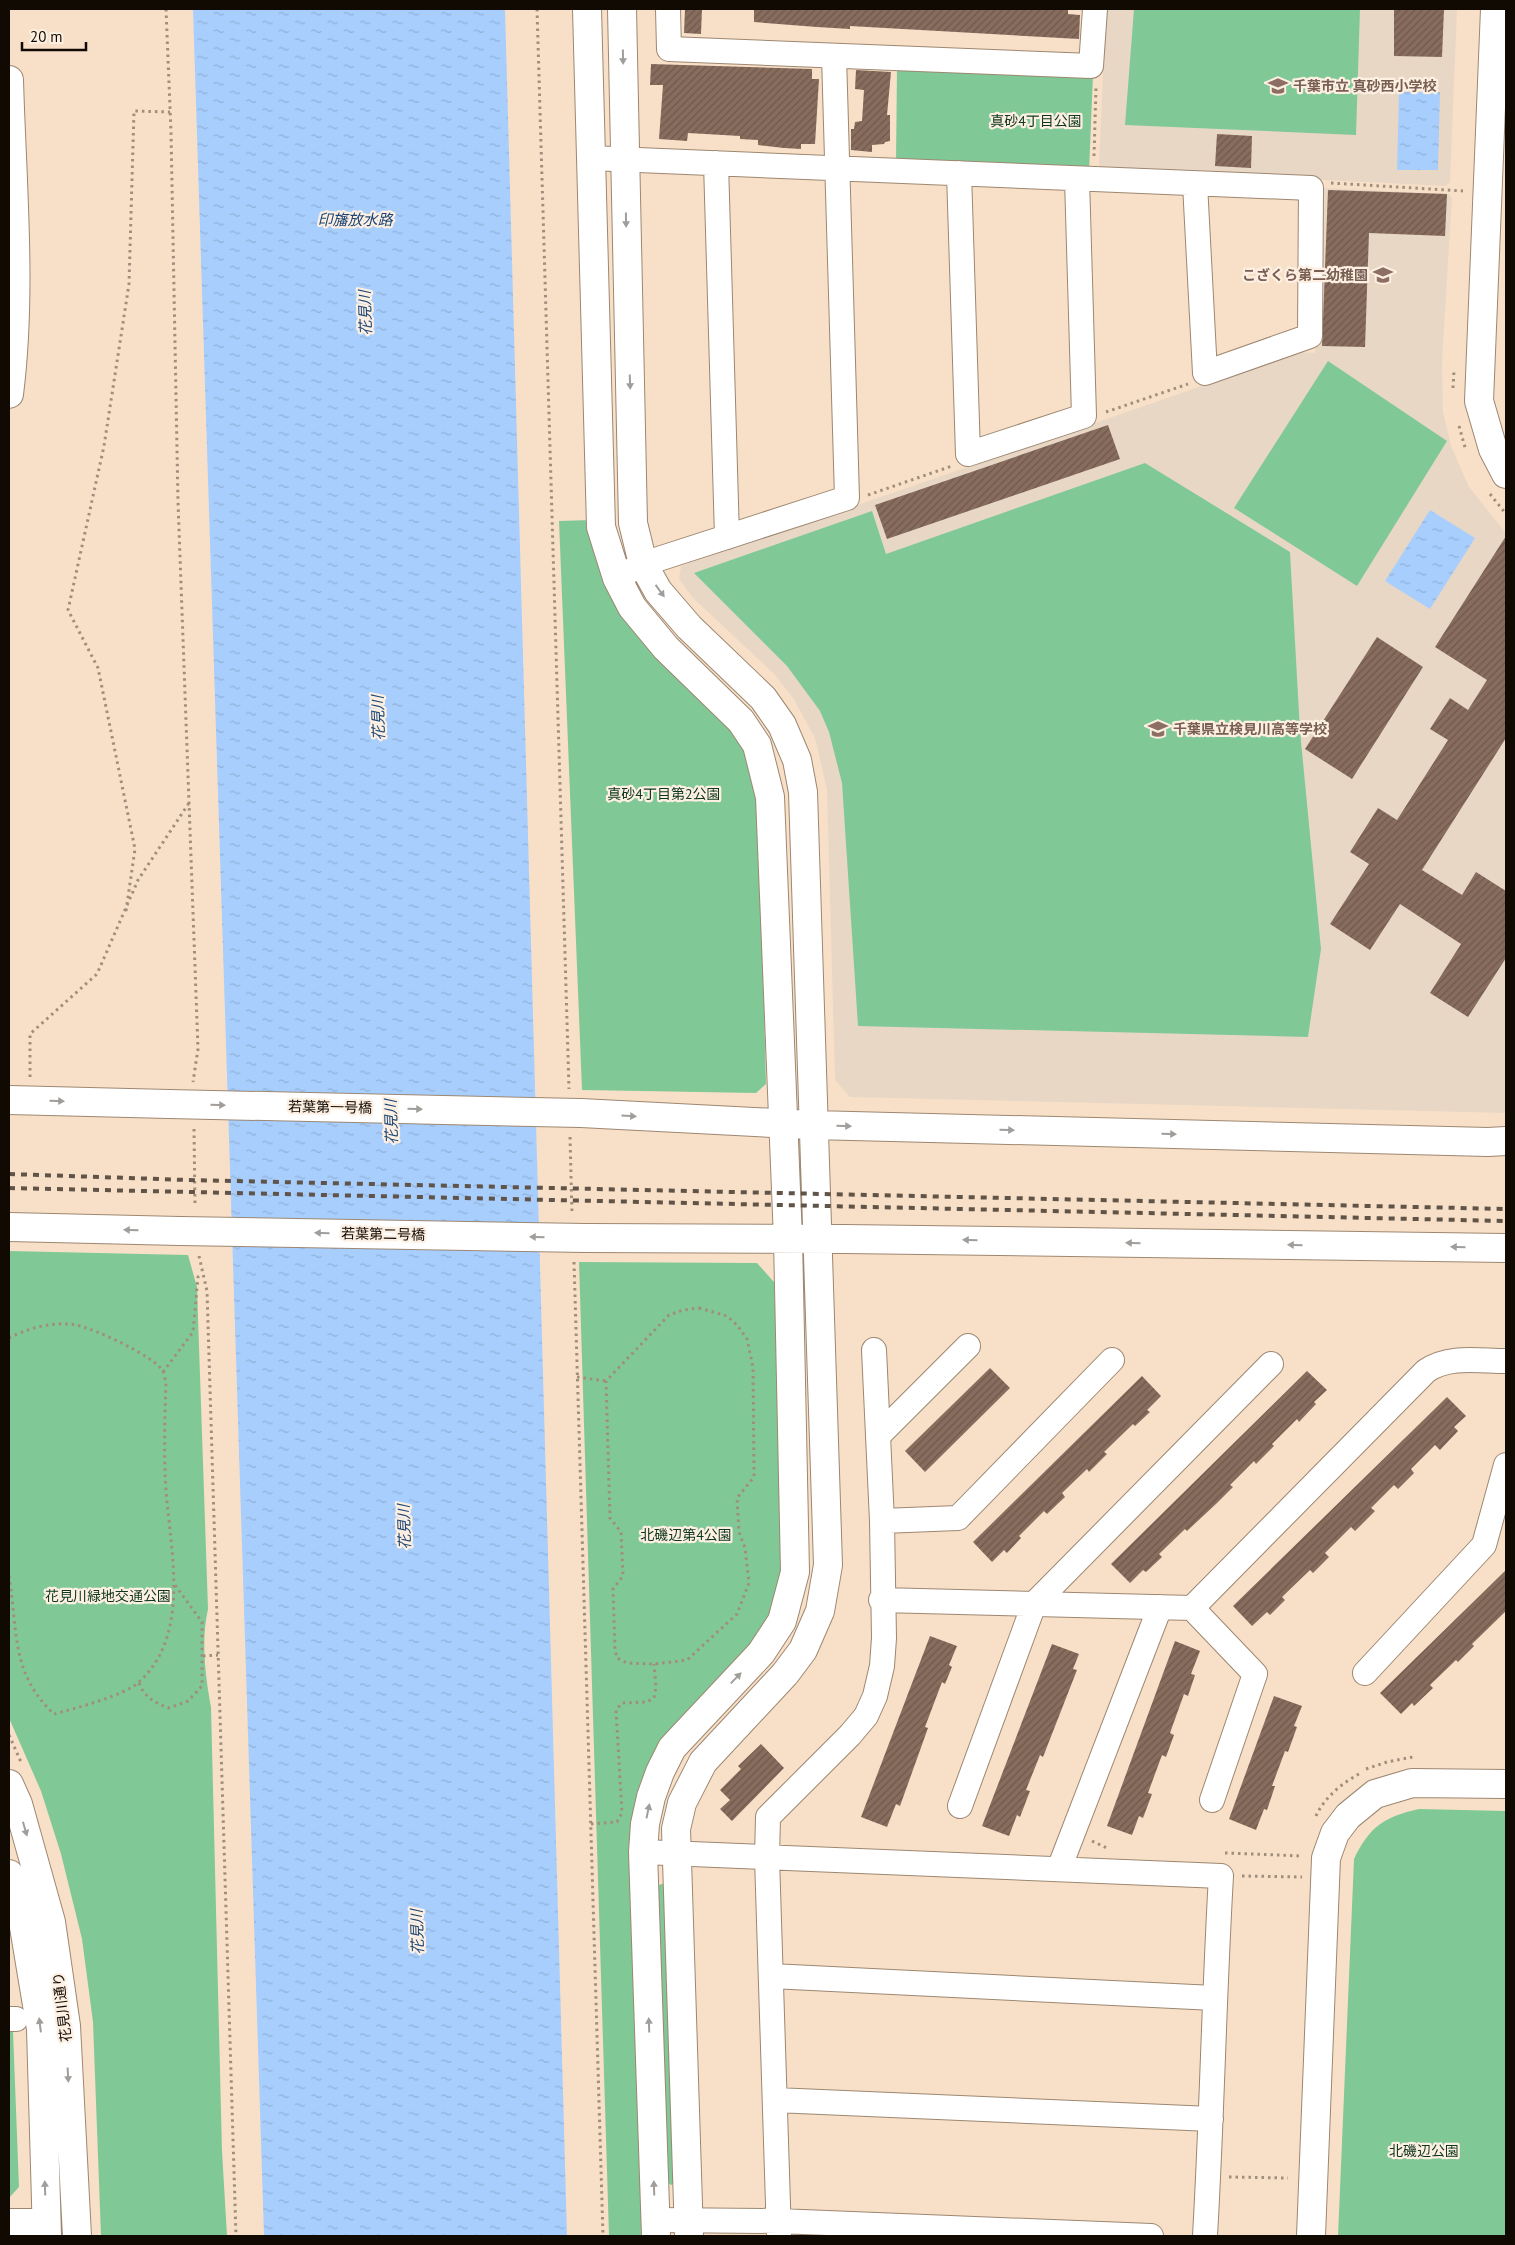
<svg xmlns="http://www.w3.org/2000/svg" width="1515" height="2245" viewBox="0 0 1515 2245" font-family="'PT Sans','Noto Sans JP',sans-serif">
<defs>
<pattern id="water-ripples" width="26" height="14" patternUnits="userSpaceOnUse" patternTransform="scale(1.25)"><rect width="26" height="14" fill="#a8cefd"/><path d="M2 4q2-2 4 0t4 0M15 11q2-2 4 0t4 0" fill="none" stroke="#90b0d7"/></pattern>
<pattern id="building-hatch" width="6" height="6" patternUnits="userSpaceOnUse" patternTransform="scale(1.25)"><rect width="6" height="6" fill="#886d5e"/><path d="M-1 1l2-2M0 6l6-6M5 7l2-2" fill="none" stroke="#6e584b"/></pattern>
</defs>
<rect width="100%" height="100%" fill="#f8e0c8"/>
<path fill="#e9d7c6" d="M1106,9H1457L1450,182L1446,186L1100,169L1099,164Z
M1325,188L1449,194L1452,198L1442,361L1443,412L1451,446L1469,487L1506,533V1113L850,1097L835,1080L827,790L815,738L793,698L774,674L693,598L679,579L681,566L1300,352L1315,353L1323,190Z"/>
<path fill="#80c997" d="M1134,9H1360L1356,135L1125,125Z
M897,67L1093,75L1089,172L896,162Z
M1328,361L1447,441L1357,586L1234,508Z
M1145,463L1290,552L1300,731L1321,949L1308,1037L858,1026L842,783L829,732L820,711L787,666L694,573L872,511L886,554Z
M591,520L603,573L747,742L758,775L766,1084L756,1093L582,1090L559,521Z
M9,1251L188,1255L197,1287L208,1609C201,1640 205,1675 211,1707L222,2151L227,2236H101L93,2022L82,1939L61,1854L41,1791L9,1718Z
M579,1262L757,1263L774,1282L786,1575L774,1612L745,1654L639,1790L628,1851L636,1855L648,2236H609Z
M1419,1809L1506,1811V2236H1338L1354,1859C1370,1826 1384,1817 1419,1809Z
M664,1883L674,2184L671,2185L666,2181L657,1886Z
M9,2031H13L19,2187L9,2198Z"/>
<path fill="url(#water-ripples)" d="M193,9H505L567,2236H264Z
M1399,92H1440L1438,170H1397Z
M1430,510L1475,538L1430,609L1385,581Z"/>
<path fill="url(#building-hatch)" d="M685,9H702L701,34L684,33Z
M754,9L1068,10V14L1080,15L1079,39L850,26V29L817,27L754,22Z
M1394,9H1444L1442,57L1394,56Z
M651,64L812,69V79H819L815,144H801V149L784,148L758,145V140L740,139V136L688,133L687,141L659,139L663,85H650Z
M856,70L891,72L887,115H890V141L885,142L884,144L872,145V152L851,150V129H854L855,122L862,121L864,90L855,89Z
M1217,134L1252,136L1251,168L1215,166Z
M1328,190L1447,194L1445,236L1369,233L1365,347L1322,346Z
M1108,425L1120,459L887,539L875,505Z
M1506,536V738L1422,870L1462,895L1476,872L1506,891V958L1468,1017L1430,993L1461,944L1400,904L1370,950L1330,924L1369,864L1350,852L1378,808L1397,820L1448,740L1430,729L1450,698L1468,710L1487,680L1435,647Z
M1377,637L1423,667L1352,779L1305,749Z
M990,1368L1010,1388L925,1472L905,1451Z
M1307,1371L1327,1390L1314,1402L1316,1404L1299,1422L1297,1419L1272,1444L1274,1446L1256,1464L1254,1461L1230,1485L1233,1487L1217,1503L1187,1531L1185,1529L1159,1554L1162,1557L1146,1572L1143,1570L1130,1583L1111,1564Z
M1142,1376L1161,1396L1147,1410L1150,1412L1135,1426L1133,1424L1104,1452L1107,1454L1089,1472L1087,1469L1062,1493L1065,1497L1047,1514L1044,1511L1019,1536L1021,1538L1007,1553L1004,1550L992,1562L973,1542Z
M1447,1397L1466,1416L1454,1427L1458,1431L1440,1450L1435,1445L1411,1469L1414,1473L1398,1489L1394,1485L1371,1508L1375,1511L1355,1531L1351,1527L1325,1553L1329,1557L1313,1573L1310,1570L1282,1597L1285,1600L1270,1615L1267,1612L1252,1626L1233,1606Z
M1506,1570V1611L1472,1644L1474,1646L1458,1662L1456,1660L1430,1685L1433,1688L1414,1706L1412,1703L1401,1714L1380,1693Z
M930,1636L957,1646L949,1665L952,1667L945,1684L942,1682L925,1727L928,1728L900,1806L896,1804L887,1827L861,1817Z
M1175,1641L1200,1651L1191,1674L1195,1675L1188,1696L1184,1694L1170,1733L1174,1735L1166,1757L1162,1755L1148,1793L1152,1794L1143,1818L1139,1816L1132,1835L1107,1826Z
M1052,1644L1079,1654L1073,1669L1077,1670L1043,1757L1040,1755L1026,1790L1030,1791L1020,1817L1017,1815L1009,1836L982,1826Z
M1274,1696L1302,1706L1294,1726L1297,1727L1288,1752L1285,1751L1272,1786H1275L1267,1810L1264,1809L1256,1830L1229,1819Z
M761,1744L784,1768L732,1821L720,1809L730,1800L720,1790L741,1769L738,1766Z"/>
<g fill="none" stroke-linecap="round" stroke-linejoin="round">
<defs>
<path id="street" d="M668,9L669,49L1091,66L1095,9
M590,158L1311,188L1310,336L1205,373L1195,184
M716,163L727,537
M959,173L968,454L1084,416L1077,179
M617,578L643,564L847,498L834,56
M878,1436L968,1346
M882,1521L958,1518L1112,1360
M881,1600L1192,1608L1255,1674L1212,1800
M1192,1608L1426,1371C1449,1355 1479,1361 1506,1361
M1365,1673L1484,1545L1506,1465
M960,1806L1034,1604L1271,1364
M643,1852L1221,1876C1214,1996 1212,2116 1205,2236
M1059,1869L1160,1607
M771,1976L1214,1998
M9,2019H16
M775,2100L1211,2119
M655,2220L778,2221L1151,2236
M779,2236L767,1858L768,1817L850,1735L866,1716L875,1696L882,1666L884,1638L882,1521L874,1350"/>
<path id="secondary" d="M587,9L601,527L617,578L632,607L666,648L741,721L757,745L770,797L788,1239L795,1572L782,1621L761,1653L672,1748L660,1772L651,1797L645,1824L643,1852L656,2236
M622,9L633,523L643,564L658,591L689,627L763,698L782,725L797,760L803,792L828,1565L820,1611L803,1650L785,1674L703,1762L682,1803L676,1829L689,2236
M1495,9L1479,401L1493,449L1506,474
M9,80C12,184 22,291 9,394
M9,1100L169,1104
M581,1113L813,1125L1488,1142L1506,1141
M9,1227L180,1231
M586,1238L844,1239L1506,1248
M9,1784L18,1804L51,1922L66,2026L77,2236
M9,1874L24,1927L41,2029L47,2236
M9,2223H46
M1311,2236L1326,1858L1335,1833L1348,1816L1375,1794L1412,1783L1506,1784"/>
</defs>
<use href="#street" stroke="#9d8771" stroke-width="26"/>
<use href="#secondary" stroke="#9d8771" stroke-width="30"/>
<path stroke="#a08e7d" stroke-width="3" stroke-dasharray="2.5 4" stroke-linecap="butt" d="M166,9L171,132L178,502L198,1049L193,1082
M537,9L569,1089
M1094,156L1096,88
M1331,183L1463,191
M1453,388L1454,371
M1106,412L1188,384
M1459,426L1466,451
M1490,494L1506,514
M868,495L952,466
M126,911L135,849L98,668L68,610L104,446L129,284L134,111L170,112
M30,1077V1034L97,974L138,880L189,803
M194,1129L195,1207
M570,1137L572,1214
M199,1256L207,1291L236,2236
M574,1262L603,2236
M699,1308L727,1316L737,1325L747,1339L753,1367L754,1477L737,1498L739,1532L745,1548L749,1583L737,1614L687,1660L654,1664L627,1663L617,1658L615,1650L613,1589L623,1576L621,1532L610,1518L606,1381L669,1315L683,1310Z
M9,1338C28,1328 54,1321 76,1325C93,1328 154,1356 163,1371C164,1374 165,1379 166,1383C165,1412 164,1441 165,1470C166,1537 196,1630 139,1682C126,1695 73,1709 54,1714C10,1673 18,1629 9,1576
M163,1372L193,1332L198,1277L202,1274
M577,1377L606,1381
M203,1656L218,1655
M139,1683C144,1697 155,1703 169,1708L188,1701L202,1686V1622L175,1585
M9,1735L21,1762
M1366,1769L1387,1762L1413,1757
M1316,1816C1324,1798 1342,1783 1359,1774
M591,1824L617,1822L622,1813L616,1710L622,1703L647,1702L654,1698L656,1687L654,1664
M1092,1841L1107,1848
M1225,1853L1302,1856
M1242,1876L1302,1877
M1229,2177L1288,2178"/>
<use href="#street" stroke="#fff" stroke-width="24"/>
<use href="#secondary" stroke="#fff" stroke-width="28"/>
<path stroke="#605347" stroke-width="4" stroke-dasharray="6 6" stroke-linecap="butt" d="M9,1174L188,1180L1506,1209
M9,1188L1506,1221"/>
<defs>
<path id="secondary-bridge" d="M169,1104L581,1113
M180,1231L586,1238"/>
</defs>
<use href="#secondary-bridge" stroke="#9d8771" stroke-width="30" stroke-linecap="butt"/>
<use href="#secondary-bridge" stroke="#fff" stroke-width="28"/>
</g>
<defs><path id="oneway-solid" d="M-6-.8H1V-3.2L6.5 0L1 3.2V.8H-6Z" transform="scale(1.25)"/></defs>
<g fill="#a09d9a">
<use href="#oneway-solid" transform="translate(623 57) rotate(89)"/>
<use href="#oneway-solid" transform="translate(626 220) rotate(89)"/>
<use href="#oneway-solid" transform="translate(630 382) rotate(88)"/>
<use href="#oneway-solid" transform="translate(660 591) rotate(54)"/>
<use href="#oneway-solid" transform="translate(57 1101) rotate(1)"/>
<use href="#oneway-solid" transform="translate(218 1105) rotate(1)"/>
<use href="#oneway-solid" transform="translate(415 1109) rotate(1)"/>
<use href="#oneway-solid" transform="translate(629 1116) rotate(3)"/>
<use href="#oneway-solid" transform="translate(844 1126) rotate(1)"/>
<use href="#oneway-solid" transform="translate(1007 1130) rotate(1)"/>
<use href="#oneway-solid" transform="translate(1169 1134) rotate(1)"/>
<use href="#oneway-solid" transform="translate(131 1230) rotate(-179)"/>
<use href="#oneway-solid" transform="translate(322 1233) rotate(-179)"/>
<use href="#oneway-solid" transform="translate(537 1237) rotate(-179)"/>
<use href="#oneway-solid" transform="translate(970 1240) rotate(-179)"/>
<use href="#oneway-solid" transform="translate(1133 1243) rotate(-179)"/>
<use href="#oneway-solid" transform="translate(1295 1245) rotate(-179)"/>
<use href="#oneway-solid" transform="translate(1458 1247) rotate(-179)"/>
<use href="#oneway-solid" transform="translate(736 1678) rotate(-46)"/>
<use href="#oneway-solid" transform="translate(648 1811) rotate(-78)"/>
<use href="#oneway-solid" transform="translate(25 1829) rotate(74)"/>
<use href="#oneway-solid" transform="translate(40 2025) rotate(-97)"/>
<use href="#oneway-solid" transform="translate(649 2025) rotate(-92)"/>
<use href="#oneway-solid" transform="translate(68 2075) rotate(87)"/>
<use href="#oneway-solid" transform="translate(45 2188) rotate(-92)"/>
<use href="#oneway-solid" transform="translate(654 2188) rotate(-92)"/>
</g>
<defs>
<symbol id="school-bare" viewBox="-9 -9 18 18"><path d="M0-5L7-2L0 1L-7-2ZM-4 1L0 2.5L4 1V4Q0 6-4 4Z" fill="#8d6e63" stroke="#fdefe1" stroke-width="2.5" paint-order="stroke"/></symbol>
</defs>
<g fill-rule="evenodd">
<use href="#school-bare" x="1264" y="72" width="28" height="28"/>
<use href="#school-bare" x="1369" y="261" width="28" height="28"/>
<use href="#school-bare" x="1144" y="715" width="28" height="28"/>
</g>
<g text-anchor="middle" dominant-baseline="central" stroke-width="4.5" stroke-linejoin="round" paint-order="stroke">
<g font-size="14" font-weight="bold" fill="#785e54" stroke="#fdefe1" text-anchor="start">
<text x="1293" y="86">千葉市立 真砂西小学校</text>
<text x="1368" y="275" text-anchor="end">こざくら第二幼稚園</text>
<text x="1173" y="729">千葉県立検見川高等学校</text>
</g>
<g font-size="14" fill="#0c361d" stroke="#fdefe1">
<text x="1036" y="121">真砂4丁目公園</text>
<text x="664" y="794">真砂4丁目第2公園</text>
<text x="686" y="1535">北磯辺第4公園</text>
<text x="108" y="1596">花見川緑地交通公園</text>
<text x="1424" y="2151">北磯辺公園</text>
</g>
<g font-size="14" fill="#110a03" stroke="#fdefe1">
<text transform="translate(330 1107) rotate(1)">若葉第一号橋</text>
<text transform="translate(383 1234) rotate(1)">若葉第二号橋</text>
<text transform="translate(62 2007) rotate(-97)">花見川通り</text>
</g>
<g font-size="15" font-style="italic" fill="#1a4576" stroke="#fdefe1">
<text x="355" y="219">印旛放水路</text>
<text transform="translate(365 313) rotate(-92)">花見川</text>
<text transform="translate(378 718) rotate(-92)">花見川</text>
<text transform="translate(391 1122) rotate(-92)">花見川</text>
<text transform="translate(404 1527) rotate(-92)">花見川</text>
<text transform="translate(417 1932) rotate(-92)">花見川</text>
</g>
</g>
<rect width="1515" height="2245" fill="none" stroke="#110a03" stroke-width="20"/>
<path d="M22 42v8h64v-8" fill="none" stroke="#110a03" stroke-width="2.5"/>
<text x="30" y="42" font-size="15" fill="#110a03" stroke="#fdefe1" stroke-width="4" paint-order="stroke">20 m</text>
</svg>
